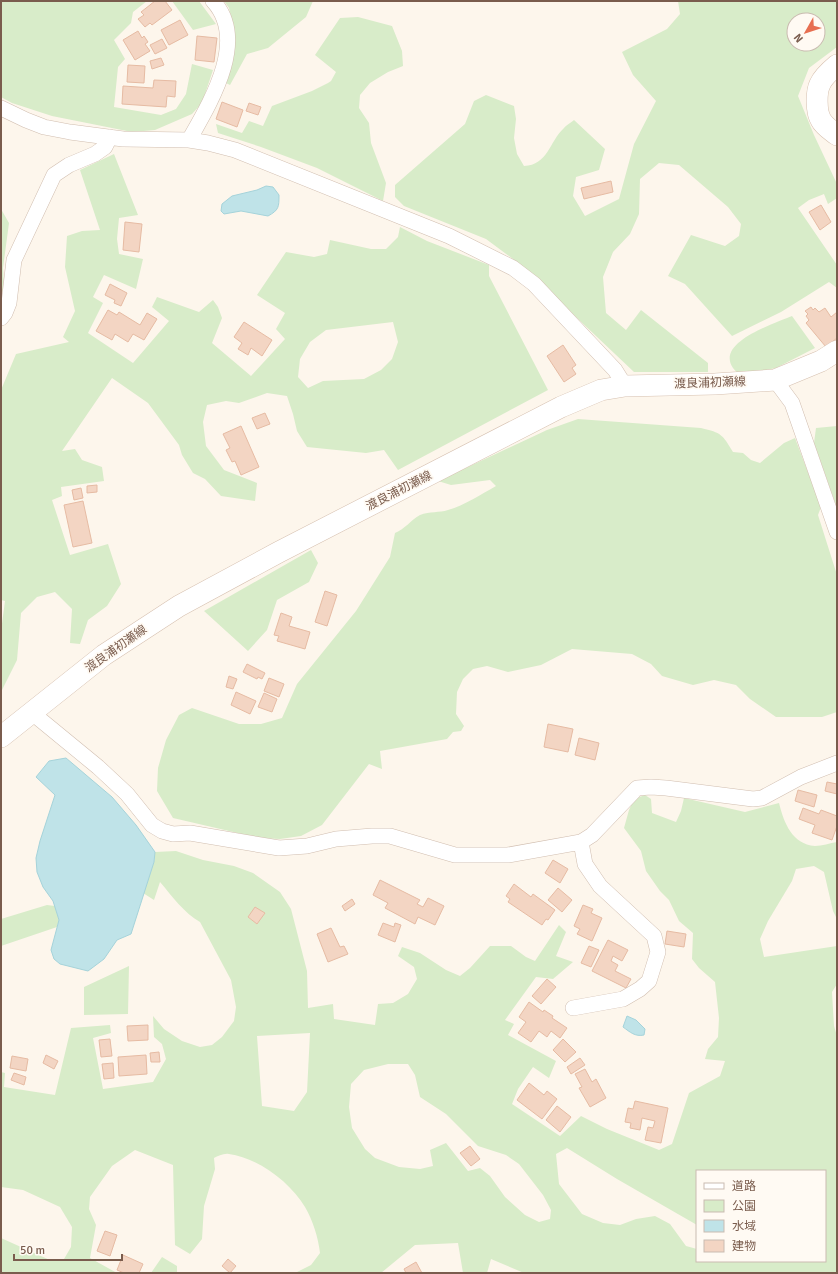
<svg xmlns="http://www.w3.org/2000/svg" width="838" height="1274" viewBox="0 0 838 1274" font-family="Signika,'Noto Sans JP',sans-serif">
<rect width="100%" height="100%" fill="#fdf6ec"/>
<path fill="#d8ecc9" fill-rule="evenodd" d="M1,1H147L133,12L131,23L114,40L125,59L118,67L114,107L161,115L176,109L186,94L192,64L213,70L202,103L192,114L155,130L132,132L52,116L12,103L1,97Z
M172,1H199L216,24L193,30Z
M224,1H313L306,17L268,48L247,54L230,85L224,82L234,30L229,8Z
M678,1H837V47L809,68L798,96L814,135L837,184V198L828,204L824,194L809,200L798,208L837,265V288L829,282L781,312L732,336L685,284L668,276L691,235L725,246L739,236L741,224L728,207L679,165L659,163L640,179L639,214L630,234L613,252L603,277L606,313L626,330L641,310L708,363V372H634L521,265L486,239L404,206L395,197V185L465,124L474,101L486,95L514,106L516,119L514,138L517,154L524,166C548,165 549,142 564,128C566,125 571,123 574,120L605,149L599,170L576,177L573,196L585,216L619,199L634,144L656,101L633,75L622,52L667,29L680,14ZM794,20H818V44H794Z
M358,17L392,26L402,51L403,66L388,72L370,83L360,95L359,108L369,123L371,143L386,183L383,201L317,168L261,147L218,133L216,124L242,133L249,121L263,126L272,106L312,91L328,83L331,81L336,72L315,55L340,18Z
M114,154L138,215L119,218L117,239L119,254L143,259L136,289L104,275L93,297L103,303L88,333L133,363L169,321L152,307L157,297L199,312L213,300L218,307L222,318L212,343L251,376L285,339L276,329L285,313L257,295L286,252L314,257L327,254L330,240L371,249H386L398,237L400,227L427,241L489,265V276L548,390L398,470L384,450L366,453L307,447L297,431L293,414L287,396L267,393L239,403L226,401L207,405L203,422L206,446L224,470L257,483L255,501L221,496L205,479L193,473L182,455L179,445L148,403L112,378L62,451L75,449L82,460L102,467L104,481L61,487L62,496L52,500L70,555L108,544L121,584L107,606L88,620L80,644L70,643L72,609L55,592L37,597L21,613L17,660L1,692V631L5,601L1,600V390L16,354L69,342L63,337L75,311L65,267L67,236L82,231L100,230L80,170ZM393,322L398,342L392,359L381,370L364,379L323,381L308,388L298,377L300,359L310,342L326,330Z
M1,209L9,223L3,268L4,287L1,296Z
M792,316L815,348L776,368L740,375C738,373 735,371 733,368C715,342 776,323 792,316Z
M578,419L701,428C722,433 722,434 733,452L743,453L751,460L760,463L784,443L795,438L821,507L818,515L837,575V712L822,717H776L750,699L736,685L714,680L693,685L662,676L651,664L632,654L572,649L541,665L508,672L487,666L473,669L463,679L457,692L456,714L464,726L461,731L453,732L447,739L380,751L382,769L369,764L322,825L301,836L280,839L259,838L173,818L157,791L158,768L166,740L179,715L192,708L239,724H261L282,718L297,684L356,611L390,557L395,533C405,529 411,520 420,515C430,511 439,513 448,510C465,505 480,495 496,486L490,480L451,485L438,481L547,430Z
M837,426V508L814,443L816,428Z
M311,550L318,563L309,582L277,600L267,630L248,651L204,611Z
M645,795L651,799L652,813L676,822L681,811L684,798L745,812L779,803C784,823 792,844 815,846C822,846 830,843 837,842V919L833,911L824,872L814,866L796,869L792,881L768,921L760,939L764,957L837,946V984L832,992L834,1026L837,1036V1273H524L491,1259L487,1273H463L458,1243L415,1245L381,1273H295L311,1265L320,1253C318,1237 313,1221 305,1207C290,1182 258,1158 229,1154C224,1153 218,1156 214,1158L215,1169L204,1206L202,1239L190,1254L175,1245L173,1165L135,1150L112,1166L90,1197L89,1209L96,1225L90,1258L117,1273H1V1238L52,1261L64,1259L71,1247L72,1227L60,1207L23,1190L1,1187V1072L5,1073L4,1087L55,1095L71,1028L110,1025L111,1033L93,1038L103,1089L153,1082L166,1059L162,1044L154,1037L153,1016L164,1029L182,1041L200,1047L212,1045L222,1037L234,1021L236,1007L231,980L200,922C184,913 172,896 160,882L154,900L143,893L154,862L155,852L176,851L203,860L234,866L253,873L280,892L291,909L307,971L308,1008L333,1004L334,1019L375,1025L378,1004L393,1003L408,994L417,979L414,967L398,956L402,947L420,953L446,970L460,976L470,968L490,946H511L526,957L535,961L559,925L566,932L556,956L573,962L553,979L536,977L505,1020L514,1024L508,1035L556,1061L549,1078L533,1067L518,1089L512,1104L560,1136L581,1116L607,1129L659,1150L672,1144L689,1093L720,1076L725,1061L705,1059L708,1049L718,1037L719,1018L715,982L699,968L692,959L693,933L679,921L669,900L660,891L646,871L641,851L624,828L629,810L634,799ZM310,1033L307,1092L294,1111L262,1106L257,1036ZM388,1064H408L415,1075L420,1097L446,1114L478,1146L506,1155L519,1164L543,1195L551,1210L550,1219L539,1222L525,1215L505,1197L490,1176L480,1168L468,1171L446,1143L430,1150L433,1166L420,1169L399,1167L375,1158L365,1149L352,1128L349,1107L351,1084L364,1070ZM567,1148L617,1179L697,1225V1171H825V1261H697V1249L686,1246L670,1224L655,1216L636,1219L620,1225L603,1223L582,1214L559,1184L556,1154Z
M47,905L55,906L59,920L57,927L1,946V919Z
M129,966L128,1014L84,1015V987Z
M162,1257L177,1266V1273H151Z"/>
<path fill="#bfe3e8" stroke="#a5d3da" d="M266,186L273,187L279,195C279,207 279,210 268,216L241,211L224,214L221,211L222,204L232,196L257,190Z
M66,758L112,797L136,825L155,852L154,862L131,934L117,940L104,959L88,971L60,964L54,959L51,950L59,920L53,901L43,887L37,872L36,858L40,841L55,795L36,777L49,761Z
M627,1016L636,1020L645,1029L644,1035C635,1037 630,1032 623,1027Z"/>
<path fill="#f3d5c3" stroke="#e6bba3" d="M155,1H165L172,10L152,25L150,23L145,27L138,19L144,15L141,12Z
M180,20L188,35L169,45L161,30Z
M138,31L142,38L144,36L148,42L145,44L150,51L135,60L123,40Z
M197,36L217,38L214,62L195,60Z
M162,39L167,48L155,54L150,45Z
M161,58L164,65L152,69L150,61Z
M128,65L145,66L144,83L127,82Z
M154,80L176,81L175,97L167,96L166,107L122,104L123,86L153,88Z
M222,102L243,110L237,127L216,119Z
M249,103L261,107L258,115L246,111Z
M611,181L613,192L584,199L581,188Z
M821,205L831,222L820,230L809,212Z
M125,222L142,224L139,252L123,250Z
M110,284L127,293L121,306L114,303L115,300L105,295Z
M811,307L813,310L815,308L819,312L825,308L831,317L837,312V338L826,347L806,323L809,320L806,316L808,314L805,311Z
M108,310L117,315L119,312L140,325L147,313L157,319L144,340L133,334L128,342L115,334L112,340L96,331Z
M244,322L272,340L262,356L251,348L248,355L238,349L242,343L234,337Z
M563,345L576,365L572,368L576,374L564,382L547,356Z
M265,413L270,424L257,429L252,418Z
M241,426L259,467L241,475L235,461L232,462L226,450L230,448L223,434Z
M97,485V492L87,493V486Z
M81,488L83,498L74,500L72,490Z
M83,501L92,543L73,547L64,505Z
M325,591L337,595L327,626L315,622Z
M281,613L292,617L289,626L310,632L305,649L277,641L279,636L274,635Z
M247,664L265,673L262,679L258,677L257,679L243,672Z
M229,676L237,679L233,689L226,687Z
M269,678L284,684L279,697L264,691Z
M236,692L256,701L250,714L231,705Z
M264,693L277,699L272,712L258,707Z
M548,724L573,729L568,752L544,747Z
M579,738L599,743L595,760L575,755Z
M827,782L837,784V794L825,791Z
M798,790L817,795L814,807L795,801Z
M803,808L819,814L821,810L837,816V826L832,840L812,833L815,825L799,819Z
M553,860L568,869L560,883L545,873Z
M380,880L420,900L417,904L423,907L428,898L444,906L435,925L418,917L415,924L385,908L388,903L373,895Z
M514,884L531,897L533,894L555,910L548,920L546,919L542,925L508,902L510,899L506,896Z
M558,888L572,900L562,912L548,900Z
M352,899L355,904L345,911L342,906Z
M583,905L593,909L591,913L602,918L592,941L577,934L580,929L574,926Z
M255,907L265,913L257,924L248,917Z
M383,923L394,927L395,923L401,925L395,942L378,935Z
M331,928L340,947L344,946L348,954L328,962L317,934Z
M667,931L686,934L684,947L665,944Z
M608,940L628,950L622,961L613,956L611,961L618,965L615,971L631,979L626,988L592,971Z
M589,946L599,950L591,967L581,963Z
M547,979L556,987L541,1004L532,996Z
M529,1002L543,1012L544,1010L553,1016L552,1018L567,1028L560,1038L551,1031L547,1037L539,1031L531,1042L518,1033L526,1022L519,1017Z
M148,1025V1040L128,1041L127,1026Z
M110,1039L112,1056L101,1057L99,1040Z
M563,1039L576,1052L565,1062L553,1050Z
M159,1052L160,1062H151L150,1053Z
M46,1055L58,1061L54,1069L43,1063Z
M146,1055L147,1074L119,1076L118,1057Z
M12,1056L28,1059L26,1071L10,1068Z
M580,1058L585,1065L571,1074L567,1067Z
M113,1063L114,1078L104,1079L102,1064Z
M585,1069L592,1082L596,1079L606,1098L590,1107L579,1088L582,1087L575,1074Z
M14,1073L26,1077L24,1085L11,1080Z
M529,1083L544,1095L547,1091L557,1099L542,1119L517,1100Z
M635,1101L668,1108L661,1143L645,1140L648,1127L653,1128L655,1121L642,1118L640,1130L630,1128L631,1123L625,1122L628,1108L633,1109Z
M557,1106L571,1117L560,1132L546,1120Z
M470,1146L480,1159L471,1166L460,1153Z
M105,1231L117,1235L110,1256L97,1251Z
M123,1255L143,1264L139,1273H124L117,1270Z
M228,1259L236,1266L230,1273L222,1266Z
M416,1262L422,1273H406L404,1269Z"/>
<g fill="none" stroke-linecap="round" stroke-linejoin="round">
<defs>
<path id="minor" d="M1,108L26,120L44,127L70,132L123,139L189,140L208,143L235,150L449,236L513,268L534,284L615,370L625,386
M189,140C210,103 249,40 213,1
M1,318L5,313L9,303L14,260L54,175L69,165L95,154L105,147L110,137
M775,380L792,403L837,532
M31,712L98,767L127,794L152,825L162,831L173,834L190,833L279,848L307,846L336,839L372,836H390L455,855H508L581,842L592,835L637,788L651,787L666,788L753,799L762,798L801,777L837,763
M573,1008L623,999L640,989L649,981L658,952L654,936L600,886L585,864L581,842"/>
<path id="secondary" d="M837,65C831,70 823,77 820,84C816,92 816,112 821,120C824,126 832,131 837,135
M1,737L104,655L179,606L279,552L561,407L601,390L625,386L715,384L775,380L821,361L837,351"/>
</defs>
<use href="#minor" stroke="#d1beb0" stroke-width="16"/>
<use href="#secondary" stroke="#d6c0b0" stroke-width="22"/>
<use href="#minor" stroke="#fff" stroke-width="15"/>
<use href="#secondary" stroke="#fff" stroke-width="21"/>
</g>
<g text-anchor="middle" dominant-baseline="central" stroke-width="3.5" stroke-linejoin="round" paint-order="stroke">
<g font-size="12" fill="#7a5c4d" stroke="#fffaf3">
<text transform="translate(710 383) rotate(-2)">渡良浦初瀬線</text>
<text transform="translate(399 491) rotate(-27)">渡良浦初瀬線</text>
<text transform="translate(116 649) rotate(-35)">渡良浦初瀬線</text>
</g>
</g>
<rect width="838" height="1274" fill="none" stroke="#7a5c4d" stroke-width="4"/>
<rect x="696" y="1170" width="130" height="92" fill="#fffaf3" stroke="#cabbb1"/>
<rect x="704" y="1183" width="20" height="6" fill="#ffffff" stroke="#cabbb1"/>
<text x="732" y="1190" font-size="12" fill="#7a5c4d">道路</text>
<rect x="704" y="1200" width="20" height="12" fill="#d8ecc9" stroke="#cabbb1"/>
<text x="732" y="1210" font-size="12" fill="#7a5c4d">公園</text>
<rect x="704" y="1220" width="20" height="12" fill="#bfe3e8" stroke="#cabbb1"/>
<text x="732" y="1230" font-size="12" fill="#7a5c4d">水域</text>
<rect x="704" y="1240" width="20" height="12" fill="#f3d5c3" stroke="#cabbb1"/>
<text x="732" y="1250" font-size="12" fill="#7a5c4d">建物</text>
<g transform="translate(806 32) rotate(231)"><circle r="19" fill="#fffaf3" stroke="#cabbb1"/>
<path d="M0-3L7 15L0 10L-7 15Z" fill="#e76f51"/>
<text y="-6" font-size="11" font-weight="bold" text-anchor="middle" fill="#7a5c4d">N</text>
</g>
<path d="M14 1254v6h108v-6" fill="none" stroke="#7a5c4d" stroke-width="2"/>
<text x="20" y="1254" font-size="12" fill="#7a5c4d" stroke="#fffaf3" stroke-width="3" paint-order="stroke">50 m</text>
</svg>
